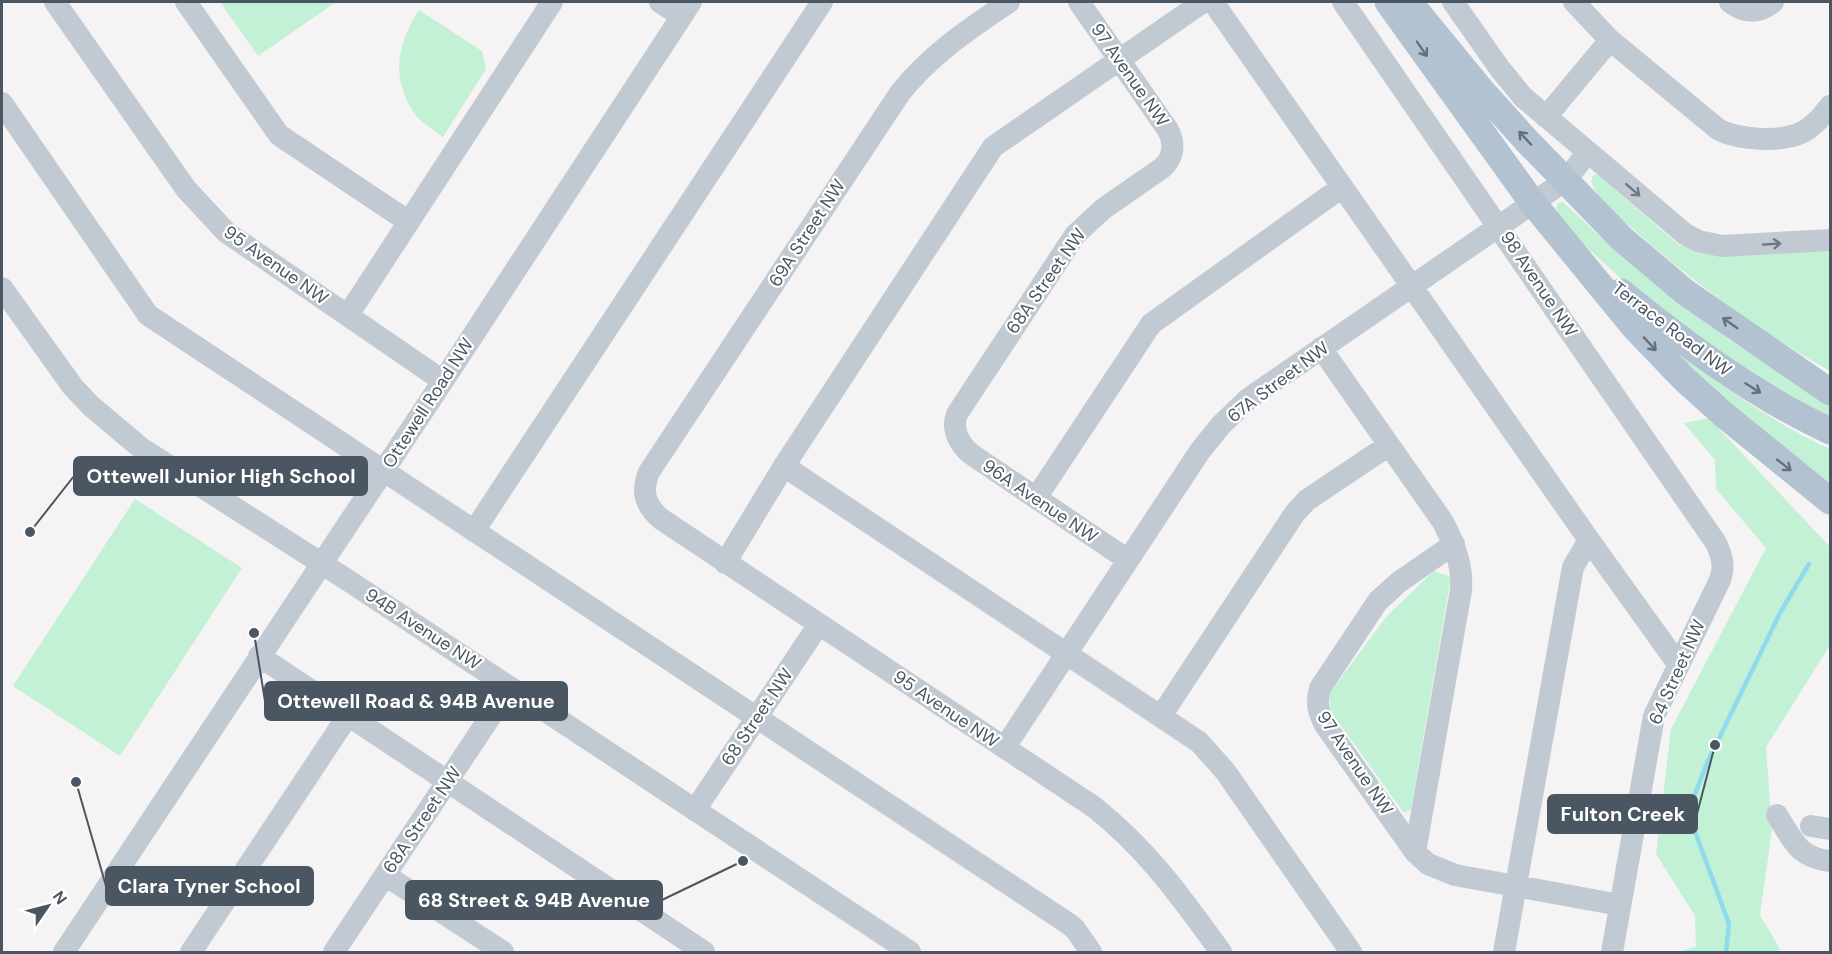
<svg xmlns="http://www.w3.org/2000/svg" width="1832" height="954" viewBox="0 0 1832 954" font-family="'DM Sans',sans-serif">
<rect width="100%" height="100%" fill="#f5f3f3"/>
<path fill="#c3f1d5" d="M220,2H336L258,56Z
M419,10L482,51L486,69L443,137C435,130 423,124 417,117C390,80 396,46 419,10Z
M1594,174L1598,175L1679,245L1701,251L1830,246V371C1759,331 1694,283 1633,229C1617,215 1598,202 1591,181Z
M1563,202L1606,242L1728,339L1830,403V422L1724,360L1637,293L1581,242L1559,217L1556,207L1558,203Z
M1662,340C1714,380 1769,421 1830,449V489L1758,432Z
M1709,418L1830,547V645L1766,747L1772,829L1760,915L1780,949L1778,952H1680L1696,946L1695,916L1656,854L1671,729L1766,548L1716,489L1715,460L1684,423Z
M135,499L242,568L120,756L13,686Z
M1434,571L1451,577L1411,809L1404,813L1331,712L1329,694L1387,616Z"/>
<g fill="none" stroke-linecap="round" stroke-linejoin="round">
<path stroke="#90daee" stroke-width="4.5" d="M1726,952L1729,924L1693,826L1691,811L1693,799L1707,763L1780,613L1809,564"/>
<path stroke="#c1cad2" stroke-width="22" d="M55,2L186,189L226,232L443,381
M186,2L279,135L409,222
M660,2L681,16
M1009,2C969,29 930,55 900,93L649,472C641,492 645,505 661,519L1094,807C1149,851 1180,896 1221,952
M1079,2L1168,130C1175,143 1174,158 1162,168L1103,209L1075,235L957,414C951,429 959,444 971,454L1128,560
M1213,2L1589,540L1678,664
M1343,2L1716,543C1722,556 1725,566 1720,580L1654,716L1612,952
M1453,2L1500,69L1523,97L1685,234L1698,241L1722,246L1830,240
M1574,2L1610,40L1719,130C1741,140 1780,143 1803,132C1814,126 1822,116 1830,106
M1730,2C1744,13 1759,14 1773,2
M2,103L148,315L1069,924L1075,929L1091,952
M1546,117L1610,40
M2,288L73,387L91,406L141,448L349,581L910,952
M348,315L552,2
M1321,348L1443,522C1454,544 1463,565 1461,590L1415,852L1428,864L1455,875L1620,905
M784,466L1199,742L1225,771L1351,952
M1036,498L1151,324L1342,187
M474,531L822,2
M725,563L784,466L993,147L1203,2
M259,656L704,952
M1161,716L1295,513L1307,500L1389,445
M1005,747L1200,451L1221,425L1248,399L1566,180L1588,152
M695,810L819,624
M1777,815C1793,840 1798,858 1830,861
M1811,826L1830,829
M1415,852L1325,725C1318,711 1316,703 1320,688L1378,601L1399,582L1454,544
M385,875L503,952
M64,952L443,381L691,2
M191,952L347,717
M334,952L510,687
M1504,952L1573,567L1589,540"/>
<path stroke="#b3c2d1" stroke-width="27" d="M1388,2L1532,202L1635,328L1684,379L1723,414L1830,501
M1409,2L1482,91L1526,140L1621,238L1685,292L1830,392
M1621,292C1686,345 1755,396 1830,431"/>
</g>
<defs><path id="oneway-shaft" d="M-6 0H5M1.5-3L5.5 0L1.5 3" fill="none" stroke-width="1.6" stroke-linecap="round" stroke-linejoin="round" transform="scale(1.5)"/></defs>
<g stroke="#64717d">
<use href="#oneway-shaft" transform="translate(1422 49) rotate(55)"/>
<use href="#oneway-shaft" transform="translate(1525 138) rotate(-133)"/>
<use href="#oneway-shaft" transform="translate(1730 323) rotate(-145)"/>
<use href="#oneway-shaft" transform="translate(1650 344) rotate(47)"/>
<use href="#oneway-shaft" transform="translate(1753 388) rotate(32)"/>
<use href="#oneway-shaft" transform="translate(1784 465) rotate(38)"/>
</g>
<g stroke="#6e7983">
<use href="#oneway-shaft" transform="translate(1633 190) rotate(41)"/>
<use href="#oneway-shaft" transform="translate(1772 244) rotate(-4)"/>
</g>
<g text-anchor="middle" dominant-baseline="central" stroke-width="4.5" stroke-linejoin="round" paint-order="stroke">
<g font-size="18" fill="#4a5661" stroke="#fff">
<text transform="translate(1130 75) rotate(55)">97 Avenue NW</text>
<text transform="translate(807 233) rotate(-57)">69A Street NW</text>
<text transform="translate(276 265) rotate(35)">95 Avenue NW</text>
<text transform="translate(1046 281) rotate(-55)">68A Street NW</text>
<text transform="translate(1539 284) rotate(56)">98 Avenue NW</text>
<text transform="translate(1672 329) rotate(37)">Terrace Road NW</text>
<text transform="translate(1278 382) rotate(-37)">67A Street NW</text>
<text transform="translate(428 403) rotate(-57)">Ottewell Road NW</text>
<text transform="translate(1040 501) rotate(34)">96A Avenue NW</text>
<text transform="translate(423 629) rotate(33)">94B Avenue NW</text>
<text transform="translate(1677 672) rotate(-66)">64 Street NW</text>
<text transform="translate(946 709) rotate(34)">95 Avenue NW</text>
<text transform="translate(757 717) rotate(-56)">68 Street NW</text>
<text transform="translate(1355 763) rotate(56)">97 Avenue NW</text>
<text transform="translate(422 820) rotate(-56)">68A Street NW</text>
</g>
</g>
<path fill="none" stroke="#4a5661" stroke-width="2" d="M30 532L74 476M254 633L265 701M1715 745L1697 814M76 782L106 886M743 861L662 900"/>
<g fill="#4a5661" stroke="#fff" stroke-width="2">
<circle cx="30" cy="532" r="6"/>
<circle cx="254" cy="633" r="6"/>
<circle cx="1715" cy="745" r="6"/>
<circle cx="76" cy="782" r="6"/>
<circle cx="743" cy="861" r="6"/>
</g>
<g fill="#4a5661" stroke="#4a5661" stroke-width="2">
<rect x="74" y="457" width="293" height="38" rx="6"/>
<rect x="265" y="682" width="302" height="38" rx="6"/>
<rect x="1548" y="795" width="149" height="38" rx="6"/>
<rect x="106" y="867" width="207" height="38" rx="6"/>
<rect x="406" y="881" width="256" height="38" rx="6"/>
</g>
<g font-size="20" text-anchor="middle" font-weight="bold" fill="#fff">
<text x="221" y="483">Ottewell Junior High School</text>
<text x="416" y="708">Ottewell Road &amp; 94B Avenue</text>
<text x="1623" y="821">Fulton Creek</text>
<text x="209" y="893">Clara Tyner School</text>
<text x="534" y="907">68 Street &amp; 94B Avenue</text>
</g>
<rect width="1832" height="954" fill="none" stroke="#4a5661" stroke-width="6"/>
<g transform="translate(48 906) rotate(55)" stroke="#ffffff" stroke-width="4.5" paint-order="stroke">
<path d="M0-4.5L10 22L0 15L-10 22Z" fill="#4a5661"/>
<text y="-9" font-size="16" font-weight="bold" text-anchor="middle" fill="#4a5661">N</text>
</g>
</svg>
